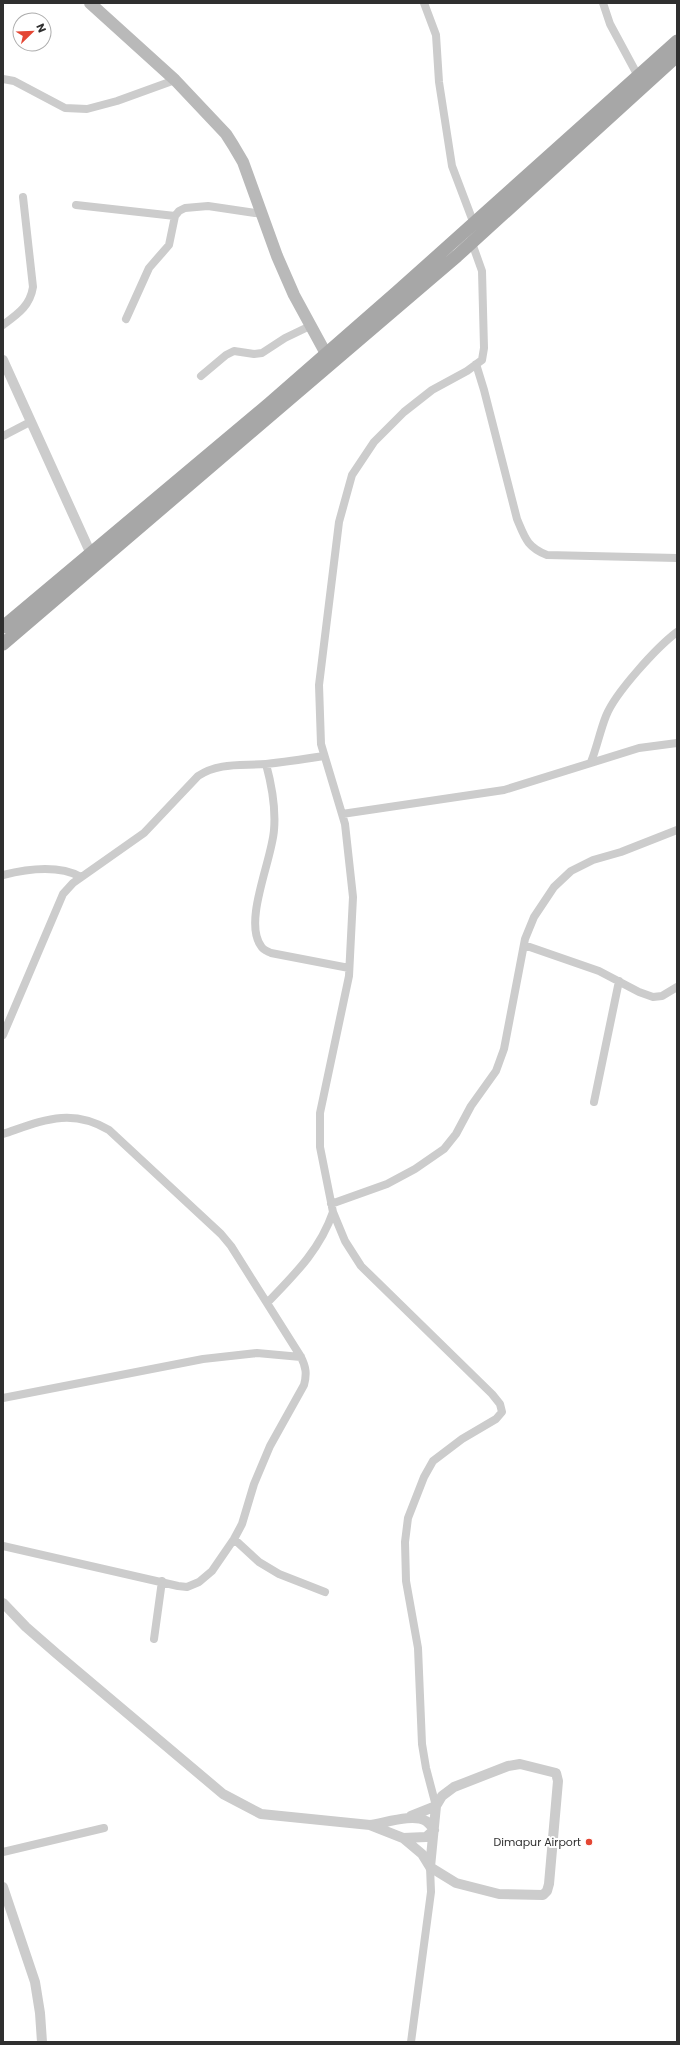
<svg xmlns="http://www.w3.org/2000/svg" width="680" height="2045" viewBox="0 0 680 2045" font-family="Poppins,sans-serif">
<rect width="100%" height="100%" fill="#fff"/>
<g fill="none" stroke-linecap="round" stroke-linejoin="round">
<path stroke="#ccc" stroke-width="8" d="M424,3L436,35L439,82L452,166L474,224
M603,3L610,24L638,76
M3,79L14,81L65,108L87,109L117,101L175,80
M76,205L175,216
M126,319L149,268L169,245L175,216L179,211L185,208L208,206L262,214
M3,325C18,314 30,306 33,287L23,197
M476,364L484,390L517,519C525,538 527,547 547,555L677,558
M201,376L226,355L234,351L254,354L262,353L285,338L310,326
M3,436L30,422
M591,762C597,747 600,731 606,716C615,693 657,647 677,632
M266,764C272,786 276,807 274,830C272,860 243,921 261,946C263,950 267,951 271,953L349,968
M342,814L504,790L639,748L677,743
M3,875C27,869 59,865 81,877
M524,945L599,971L639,992L653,997L662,996L677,987
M3,1035L63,894L73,883L144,833L198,776C219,762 242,766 266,764C285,762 305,759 324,756
M594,1102L619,981
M3,1134C42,1121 70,1107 109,1130L221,1234L231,1246L301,1357C306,1367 307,1374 304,1385L270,1446L254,1484L242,1524L234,1539L212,1571L199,1582L187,1587L178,1586L3,1546
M331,1204L387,1184L415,1169L444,1149L456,1134L471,1106L496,1071L504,1049L525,939L534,917L554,887L571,871L593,860L621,852L677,830
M267,1303C294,1275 320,1250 333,1212
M3,1398L203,1359L257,1353L301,1357
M234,1539L259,1562L279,1574L325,1592
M154,1639L162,1581
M436,1806L426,1768L422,1744L418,1648L406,1581L405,1542L408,1518L424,1477L433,1461L462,1439L496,1419L502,1412L500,1404L492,1394L361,1266L345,1241L333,1212L320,1147V1113L349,976L353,897L345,824L321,744L319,685L339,522L352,475L374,442L404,412L432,390L467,371L482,360L484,348L482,271L472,243
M3,1852L104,1828
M411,2042L431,1892L430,1867"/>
<path stroke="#ccc" stroke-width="10" d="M3,360L91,554
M3,1603L26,1627L57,1654L223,1794L261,1814L370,1825L403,1838L426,1837L434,1830C432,1827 429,1823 426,1821C413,1813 385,1823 370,1825
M411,1816L436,1806
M403,1838L422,1854L430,1867L456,1883L499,1894L543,1895L547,1891L549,1884L558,1781L556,1773L520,1764L508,1766L454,1787L442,1796L436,1806L430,1867
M3,1887L35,1982L40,2013L42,2042"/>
<path stroke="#b9b9b9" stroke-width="12" d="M90,3L175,80L226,134L233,145L243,162L277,256L294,295L331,363"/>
<path stroke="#a7a7a7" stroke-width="13" d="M3,627L270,403L397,292L677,41
M3,644L457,256L677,56"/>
</g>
<circle fill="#e44633" stroke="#fff" stroke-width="1.5" cx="589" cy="1842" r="4"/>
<g text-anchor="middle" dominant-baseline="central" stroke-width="4" stroke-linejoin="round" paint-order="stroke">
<g font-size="11" fill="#2f2f2f" stroke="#fff" text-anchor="end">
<text x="581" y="1842">Dimapur Airport</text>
</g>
</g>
<rect width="680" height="2045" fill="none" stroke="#2f2f2f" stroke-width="8"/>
<g transform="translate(32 32) rotate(67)"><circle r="19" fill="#ffffff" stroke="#acacac"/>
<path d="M0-3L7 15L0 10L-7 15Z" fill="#e44633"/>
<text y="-6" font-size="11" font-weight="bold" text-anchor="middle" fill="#2f2f2f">N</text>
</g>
</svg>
